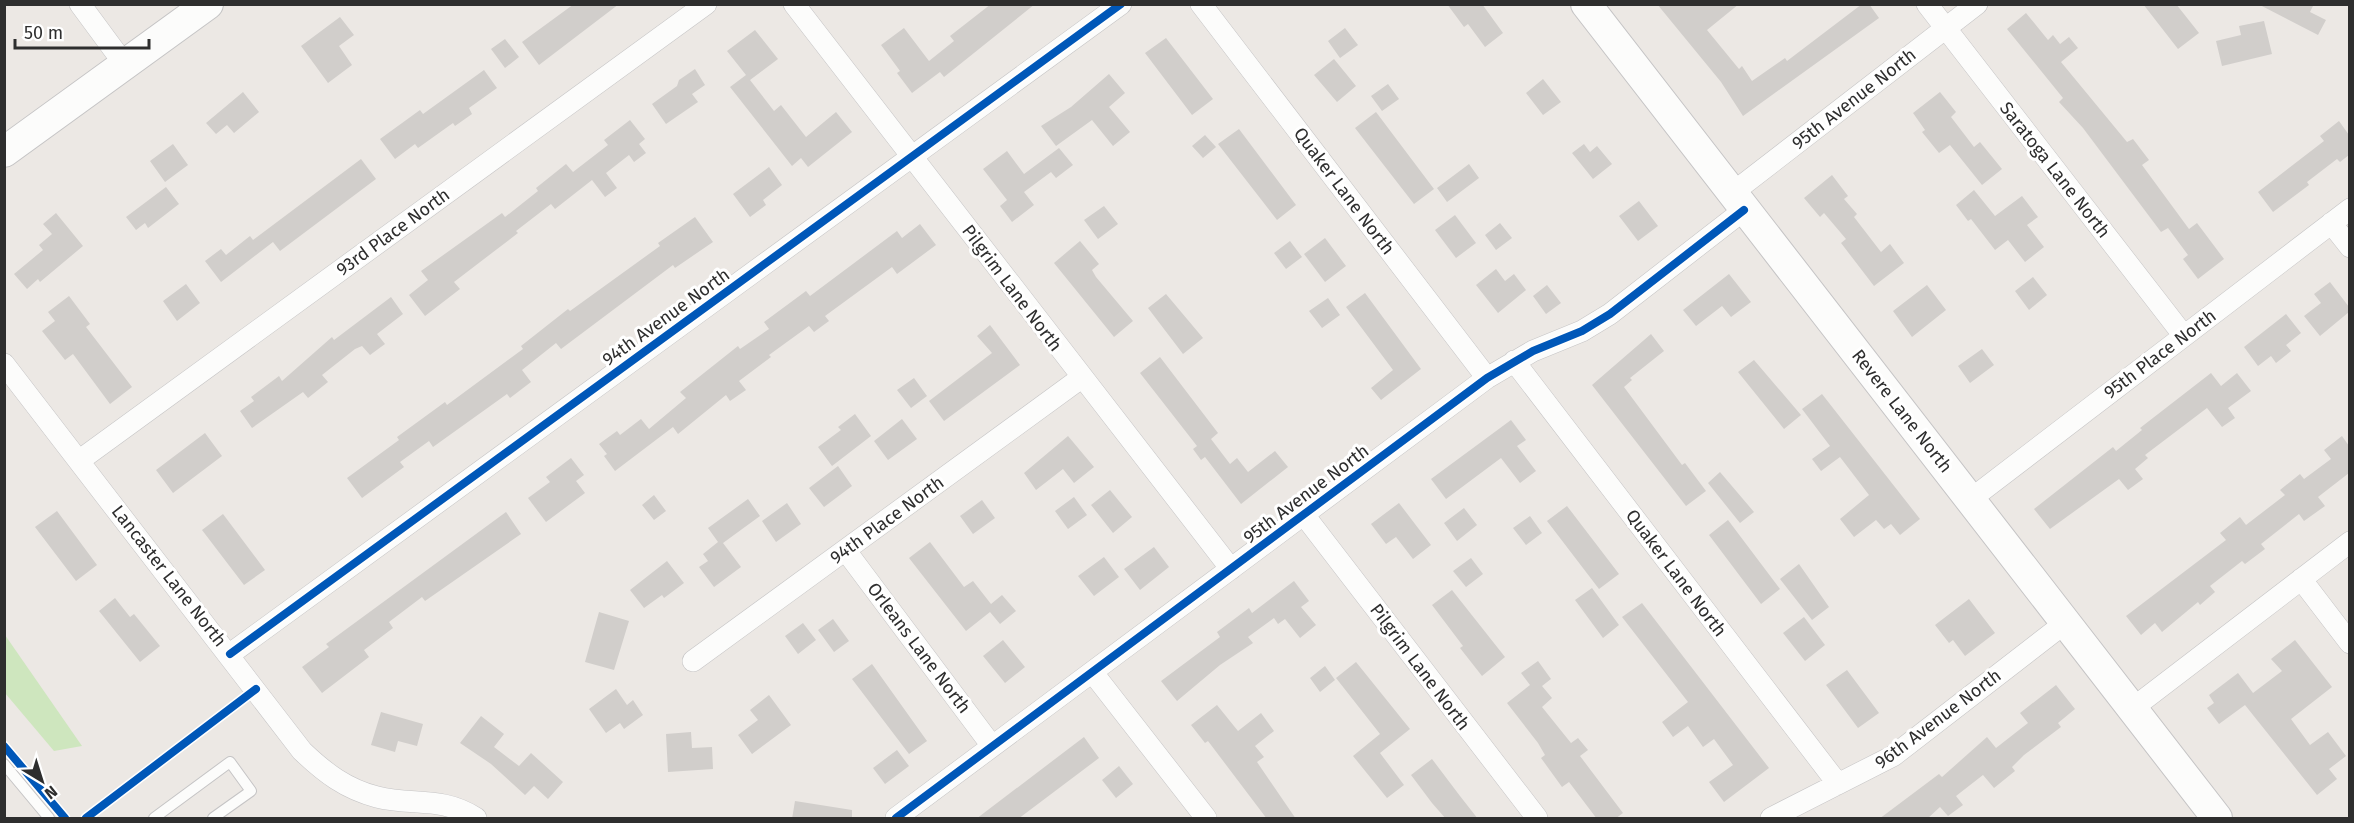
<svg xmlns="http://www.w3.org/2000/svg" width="2354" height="823" viewBox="0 0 2354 823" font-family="'Fira Sans',sans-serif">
<rect width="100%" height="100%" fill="#ece8e4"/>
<path fill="#cee6be" d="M5,635L82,746L54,751L5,693Z"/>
<path fill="#d1cecb" d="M574,4H619L539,65L522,42Z
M991,4H1035L944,77L940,72L912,93L897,73L900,71L881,45L904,28L929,61L954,41L950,36Z
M1447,4H1482L1503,33L1485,47L1468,24L1464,27Z
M1657,4H1739L1707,30L1739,69L1742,66L1752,81L1785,58L1787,61L1862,4H1869L1879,18L1743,116L1721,82Z
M2143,4H2176L2199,33L2178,49Z
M2258,4H2314L2310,12L2326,20L2318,35Z
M2026,13L2048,40L2053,35L2060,44L2069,37L2078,48L2061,62L2127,142L2133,139L2149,160L2142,165L2189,229L2197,223L2224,259L2198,279L2183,259L2188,255L2168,228L2161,232L2083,128L2059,102L2063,98L2007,29Z
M340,17L354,35L339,46L352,65L328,83L301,46Z
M2264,21L2272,54L2222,66L2216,41L2241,35L2239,26Z
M1345,28L1358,45L1340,58L1328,41Z
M755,30L778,59L750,80L774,111L781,105L806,137L836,112L852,132L808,167L801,158L792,166L730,87L746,75L727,51Z
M1166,38L1213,99L1192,115L1145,53Z
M505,39L519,57L505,68L491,49Z
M1334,59L1356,86L1337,102L1314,75Z
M695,69L705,85L692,94L698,102L666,124L652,104L677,86L679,80Z
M484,70L497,88L469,108L472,114L455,126L453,123L418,148L415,144L395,159L380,139L420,110L423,114Z
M1109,74L1125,93L1109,107L1130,132L1113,146L1092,120L1056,146L1041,126L1071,107Z
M1543,79L1561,102L1543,115L1526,93Z
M1388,84L1399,99L1382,111L1371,96Z
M243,92L259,112L234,133L227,125L216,134L206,123Z
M1940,92L1956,112L1951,117L1974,147L1980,142L2002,169L1982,185L1950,145L1939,153L1922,132L1925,130L1913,113Z
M1376,112L1434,189L1414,204L1355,128Z
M630,120L645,139L639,144L646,153L634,162L629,155L606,173L617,188L605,197L592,180L555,209L551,204L516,231L518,233L454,282L460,289L425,316L409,295L428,280L421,271L502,213L505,217L538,191L536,188L566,164L573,172L608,145L604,140Z
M2339,121L2349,135V155L2340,162L2337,159L2307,182L2309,185L2273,212L2258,192L2324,141L2320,136Z
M1239,129L1296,205L1277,220L1218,144Z
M1205,135L1216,147L1203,158L1192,146Z
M173,144L188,165L165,182L150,161Z
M1584,144L1590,152L1597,146L1612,164L1593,179L1572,153Z
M1059,148L1073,165L1056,178L1051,172L1024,192L1034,205L1012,222L1000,206L1007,200L983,169L1007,151L1024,174Z
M361,159L376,179L280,251L273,242L221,282L205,261L221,249L226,255L250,236L253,240Z
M1469,164L1479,178L1447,202L1437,188Z
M769,167L782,185L763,200L766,205L750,217L733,194Z
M1832,175L1848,196L1844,199L1857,214L1854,217L1881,252L1890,244L1904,263L1874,286L1841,243L1846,239L1824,213L1820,217L1804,198Z
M166,187L179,204L148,228L145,223L136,230L126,217Z
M1974,190L1995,216L2022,196L2038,217L2027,225L2044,247L2025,262L2008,240L1995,250L1971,219L1968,221L1956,205Z
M1639,201L1658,226L1638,241L1619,216Z
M1104,206L1118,224L1098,239L1084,220Z
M56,213L83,246L40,282L38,279L27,289L14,274L43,250L39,245L52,234L43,224Z
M1455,215L1476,243L1456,258L1435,230Z
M695,217L713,242L675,268L673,265L561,349L556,343L522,370L531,382L510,398L507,394L433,447L429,441L400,462L404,467L362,498L347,478L399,440L397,437L445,402L447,405L523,349L521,346L568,309L570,311L660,246L658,243Z
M1500,223L1512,238L1496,250L1485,235Z
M920,224L936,245L897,274L892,267L825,316L829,321L814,332L809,326L769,355L771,357L739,381L746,390L730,401L726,395L678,434L673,427L615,471L604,456L607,454L599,444L617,431L620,435L641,419L649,429L686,398L680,392L738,346L740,349L769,329L764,322L806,291L810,296L897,231L902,238Z
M1325,238L1346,266L1325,282L1304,254Z
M1080,241L1099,264L1092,270L1096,277L1133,321L1114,337L1054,263Z
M1290,241L1302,257L1286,269L1274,253Z
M1496,269L1505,281L1514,274L1526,290L1498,313L1476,285Z
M1729,274L1751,302L1731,317L1722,306L1696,326L1683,310Z
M2033,277L2047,295L2029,310L2015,291Z
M2330,282L2349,307V312L2320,336L2304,316L2321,303L2314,294Z
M186,284L200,303L177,321L163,301Z
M1547,285L1561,303L1546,314L1533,296Z
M1927,285L1946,310L1912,337L1893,311Z
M1365,293L1421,369L1381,400L1371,388L1393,370L1346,307Z
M1166,294L1203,338L1183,354L1148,308Z
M69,296L90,324L86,327L132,387L110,404L73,354L65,360L42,331L55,321L48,312Z
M391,297L403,314L377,334L385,344L370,355L362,346L355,349L322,375L328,382L308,398L303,392L252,428L240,411L254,401L251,397L279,376L282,381L332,337L334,340Z
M1328,298L1340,315L1322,328L1309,311Z
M2286,314L2301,333L2286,345L2291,351L2276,363L2271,356L2258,366L2244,347Z
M990,325L1020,365L944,421L929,401L992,353L977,336Z
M1651,334L1664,351L1630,378L1632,380L1624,387L1682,465L1685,463L1706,491L1686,506L1592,385Z
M1982,349L1994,365L1970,383L1958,366Z
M1160,357L1218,433L1211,439L1230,464L1237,458L1248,472L1275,451L1288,467L1241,504L1205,457L1201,460L1193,449L1197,446L1140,373Z
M1754,360L1801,415L1784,429L1738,372Z
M2211,373L2221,386L2237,373L2251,391L2228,408L2235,418L2222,427L2207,408L2145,455L2148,458L2135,469L2143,479L2128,490L2119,479L2050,529L2034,509L2113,447L2116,451L2142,430L2140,428Z
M914,378L927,396L911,408L897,390Z
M1822,394L1920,519L1900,535L1891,524L1884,529L1876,520L1854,537L1840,519L1869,495L1840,457L1821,471L1812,459L1830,446L1802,409Z
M855,414L871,436L832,466L818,447L841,430L838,427Z
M902,419L917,439L888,460L874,441Z
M1511,420L1526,440L1517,446L1536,471L1520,483L1501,458L1446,499L1431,479Z
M205,433L222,456L173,493L156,470Z
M1068,436L1094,467L1074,483L1063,469L1036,490L1024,473Z
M2342,436L2349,446V473L2318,497L2325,506L2304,521L2299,514L2261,544L2265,549L2245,564L2242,561L2210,586L2215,592L2200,605L2198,602L2162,632L2155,623L2141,635L2126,616L2226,540L2220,533L2240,517L2246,525L2285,495L2280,490L2300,474L2304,479L2331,459L2324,450Z
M571,458L584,475L576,481L585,493L546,522L528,498L550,482L546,477Z
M838,466L852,486L824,507L809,488Z
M1720,472L1754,512L1740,523L1708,483Z
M1110,490L1132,517L1113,533L1091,505Z
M654,495L666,511L654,520L642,505Z
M1074,497L1087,515L1068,529L1055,511Z
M748,499L760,516L723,543L741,567L714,587L699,567L708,561L703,554L718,542L708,528Z
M982,500L995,518L973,534L960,516Z
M787,503L801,524L776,542L762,521Z
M1399,503L1431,545L1413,559L1396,537L1386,544L1371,524Z
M1567,506L1619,574L1599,589L1547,521Z
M1464,508L1477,525L1457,541L1444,523Z
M57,511L97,565L76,581L35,527Z
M506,512L521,534L425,601L422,597L389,622L393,628L364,650L369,657L322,693L302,667L329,647L326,644Z
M223,514L265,570L244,585L202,530Z
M1530,516L1542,533L1526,545L1513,528Z
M1728,520L1780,589L1761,604L1709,535Z
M930,542L964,587L973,581L991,604L1002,595L1016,611L1000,624L990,612L966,631L909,558Z
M1154,547L1169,567L1140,590L1124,569Z
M1104,557L1119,577L1094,596L1078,576Z
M1471,558L1483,574L1466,587L1453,571Z
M667,561L684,583L664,598L662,595L644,608L630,590Z
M1799,564L1829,607L1812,620L1780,579Z
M1294,581L1309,601L1301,607L1316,625L1300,638L1285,619L1278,624L1274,618L1248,637L1253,643L1220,665L1177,701L1161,681L1220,637L1217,632L1249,608L1252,613Z
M1592,588L1619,625L1603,638L1575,600Z
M1452,590L1505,657L1482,676L1460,648L1463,646L1432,605Z
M115,598L130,617L134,614L160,646L140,662L99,611Z
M1969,599L1995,633L1965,656L1953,640L1949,643L1935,625Z
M1642,603L1769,768L1724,802L1709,782L1733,765L1714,739L1703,747L1688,726L1673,737L1662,722L1688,702L1622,617Z
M599,612L629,621L614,670L585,662Z
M1804,617L1825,645L1805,661L1783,633Z
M833,619L849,641L834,652L818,630Z
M803,623L816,640L798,654L785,636Z
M1003,640L1025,667L1005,683L983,656Z
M2295,640L2332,687L2291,719L2310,745L2328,732L2346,756L2329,769L2337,779L2317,795L2245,705L2219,724L2207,708L2214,703L2209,695L2238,673L2253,693L2282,671L2271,659Z
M1538,661L1551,679L1542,686L1552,698L1542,707L1571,743L1578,738L1588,750L1580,756L1623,813L1615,819H1597L1569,782L1562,787L1541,758L1545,755L1538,743L1507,703L1530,685L1521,673Z
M1356,662L1410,729L1380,753L1404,785L1387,798L1353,756L1380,734L1336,678Z
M872,664L927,741L909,754L852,679Z
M1325,666L1335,680L1320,692L1310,678Z
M1847,670L1879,713L1858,728L1826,685Z
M2056,685L2075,709L2058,723L2061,727L2024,755L2012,767L2015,771L1994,788L1983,775L1956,796L1963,805L1948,816L1940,807L1927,819H1879L1939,774L1942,777L1987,737L1996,748L2028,723L2020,713Z
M616,689L627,705L633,700L643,715L624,729L620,723L606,733L589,709Z
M769,695L791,725L752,754L738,735L758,720L750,710Z
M1217,705L1238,731L1261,713L1274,731L1255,746L1264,757L1257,762L1296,819H1267L1208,741L1205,743L1191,725Z
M381,712L423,724L417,746L398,741L395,752L371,745Z
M481,716L504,734L494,747L519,766L531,753L563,782L548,799L534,786L525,795L491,764L460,743Z
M691,732L692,748L712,747L713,769L668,772L666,734Z
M1084,737L1099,758L1018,819H976Z
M897,750L909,766L885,784L873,768Z
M1432,759L1460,796L1478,819H1446L1432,803L1411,775Z
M1119,766L1133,784L1116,798L1102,780Z
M795,801L852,810V819H792Z"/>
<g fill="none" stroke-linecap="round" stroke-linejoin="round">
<defs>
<path id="lane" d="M4,764L49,818
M154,818L230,762L251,791L213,818"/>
<path id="street" d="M80,4L125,65
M794,4L1231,569
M1201,4L1487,378
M1927,4L2184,336
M1731,194L1977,4
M2331,223L2350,247
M1514,361L1838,784
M4,364L302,751C325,773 346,789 377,797C413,806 442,796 476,818
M80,460L706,4
M1971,499L2350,209
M1304,515L1537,818
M846,551L992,746
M2301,579L2350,643
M230,654L1121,4
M693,661L1081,378
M1093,673L1206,818
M2133,708L2350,542
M896,818L1487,378L1533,351L1582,331L1610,314L1744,210
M1771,818L1893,756L2065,623"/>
<path id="secondary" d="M1586,4L2217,818
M4,152L208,4"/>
</defs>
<use href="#lane" stroke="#c5c4c5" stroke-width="12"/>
<use href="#street" stroke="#c5c4c5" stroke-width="22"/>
<use href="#secondary" stroke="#c5c4c5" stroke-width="32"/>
<use href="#lane" stroke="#fcfcfb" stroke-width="10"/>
<use href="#street" stroke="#fcfcfb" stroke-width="21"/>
<use href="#secondary" stroke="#fcfcfb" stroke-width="30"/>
<defs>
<path id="cycleway" d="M230,654L1121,4
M4,746L65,818
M86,818L256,689
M896,818L1487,378L1533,351L1582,331L1610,314L1744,210"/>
</defs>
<use href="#cycleway" stroke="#fff" stroke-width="11"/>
<use href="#cycleway" stroke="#0057b8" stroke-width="8"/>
</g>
<g text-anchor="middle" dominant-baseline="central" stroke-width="6" stroke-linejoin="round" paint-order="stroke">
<g font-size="18" fill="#2e2e2e" stroke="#fff">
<text transform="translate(1854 99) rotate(-38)">95th Avenue North</text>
<text transform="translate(2055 170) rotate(52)">Saratoga Lane North</text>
<text transform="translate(1344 191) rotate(53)">Quaker Lane North</text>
<text transform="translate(393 232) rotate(-36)">93rd Place North</text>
<text transform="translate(1012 288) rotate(53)">Pilgrim Lane North</text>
<text transform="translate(666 317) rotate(-36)">94th Avenue North</text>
<text transform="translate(2160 354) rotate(-37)">95th Place North</text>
<text transform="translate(1902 411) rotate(52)">Revere Lane North</text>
<text transform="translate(1306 494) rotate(-37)">95th Avenue North</text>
<text transform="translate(887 520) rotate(-36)">94th Place North</text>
<text transform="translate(1676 573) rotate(53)">Quaker Lane North</text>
<text transform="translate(169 576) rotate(52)">Lancaster Lane North</text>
<text transform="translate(919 648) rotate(53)">Orleans Lane North</text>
<text transform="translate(1420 667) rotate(53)">Pilgrim Lane North</text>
<text transform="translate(1938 719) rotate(-37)">96th Avenue North</text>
</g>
</g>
<rect width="2354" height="823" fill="none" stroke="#2e2e2e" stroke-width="12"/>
<g transform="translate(42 781) rotate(142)" stroke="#ffffff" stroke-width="4.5" paint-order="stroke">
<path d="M0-4.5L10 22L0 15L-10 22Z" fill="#2e2e2e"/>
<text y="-9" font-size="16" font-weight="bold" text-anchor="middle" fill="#2e2e2e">N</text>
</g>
<path d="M15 39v9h134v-9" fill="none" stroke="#2e2e2e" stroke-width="3"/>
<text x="24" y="39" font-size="18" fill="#2e2e2e" stroke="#ffffff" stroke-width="4.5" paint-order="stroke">50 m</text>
</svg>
